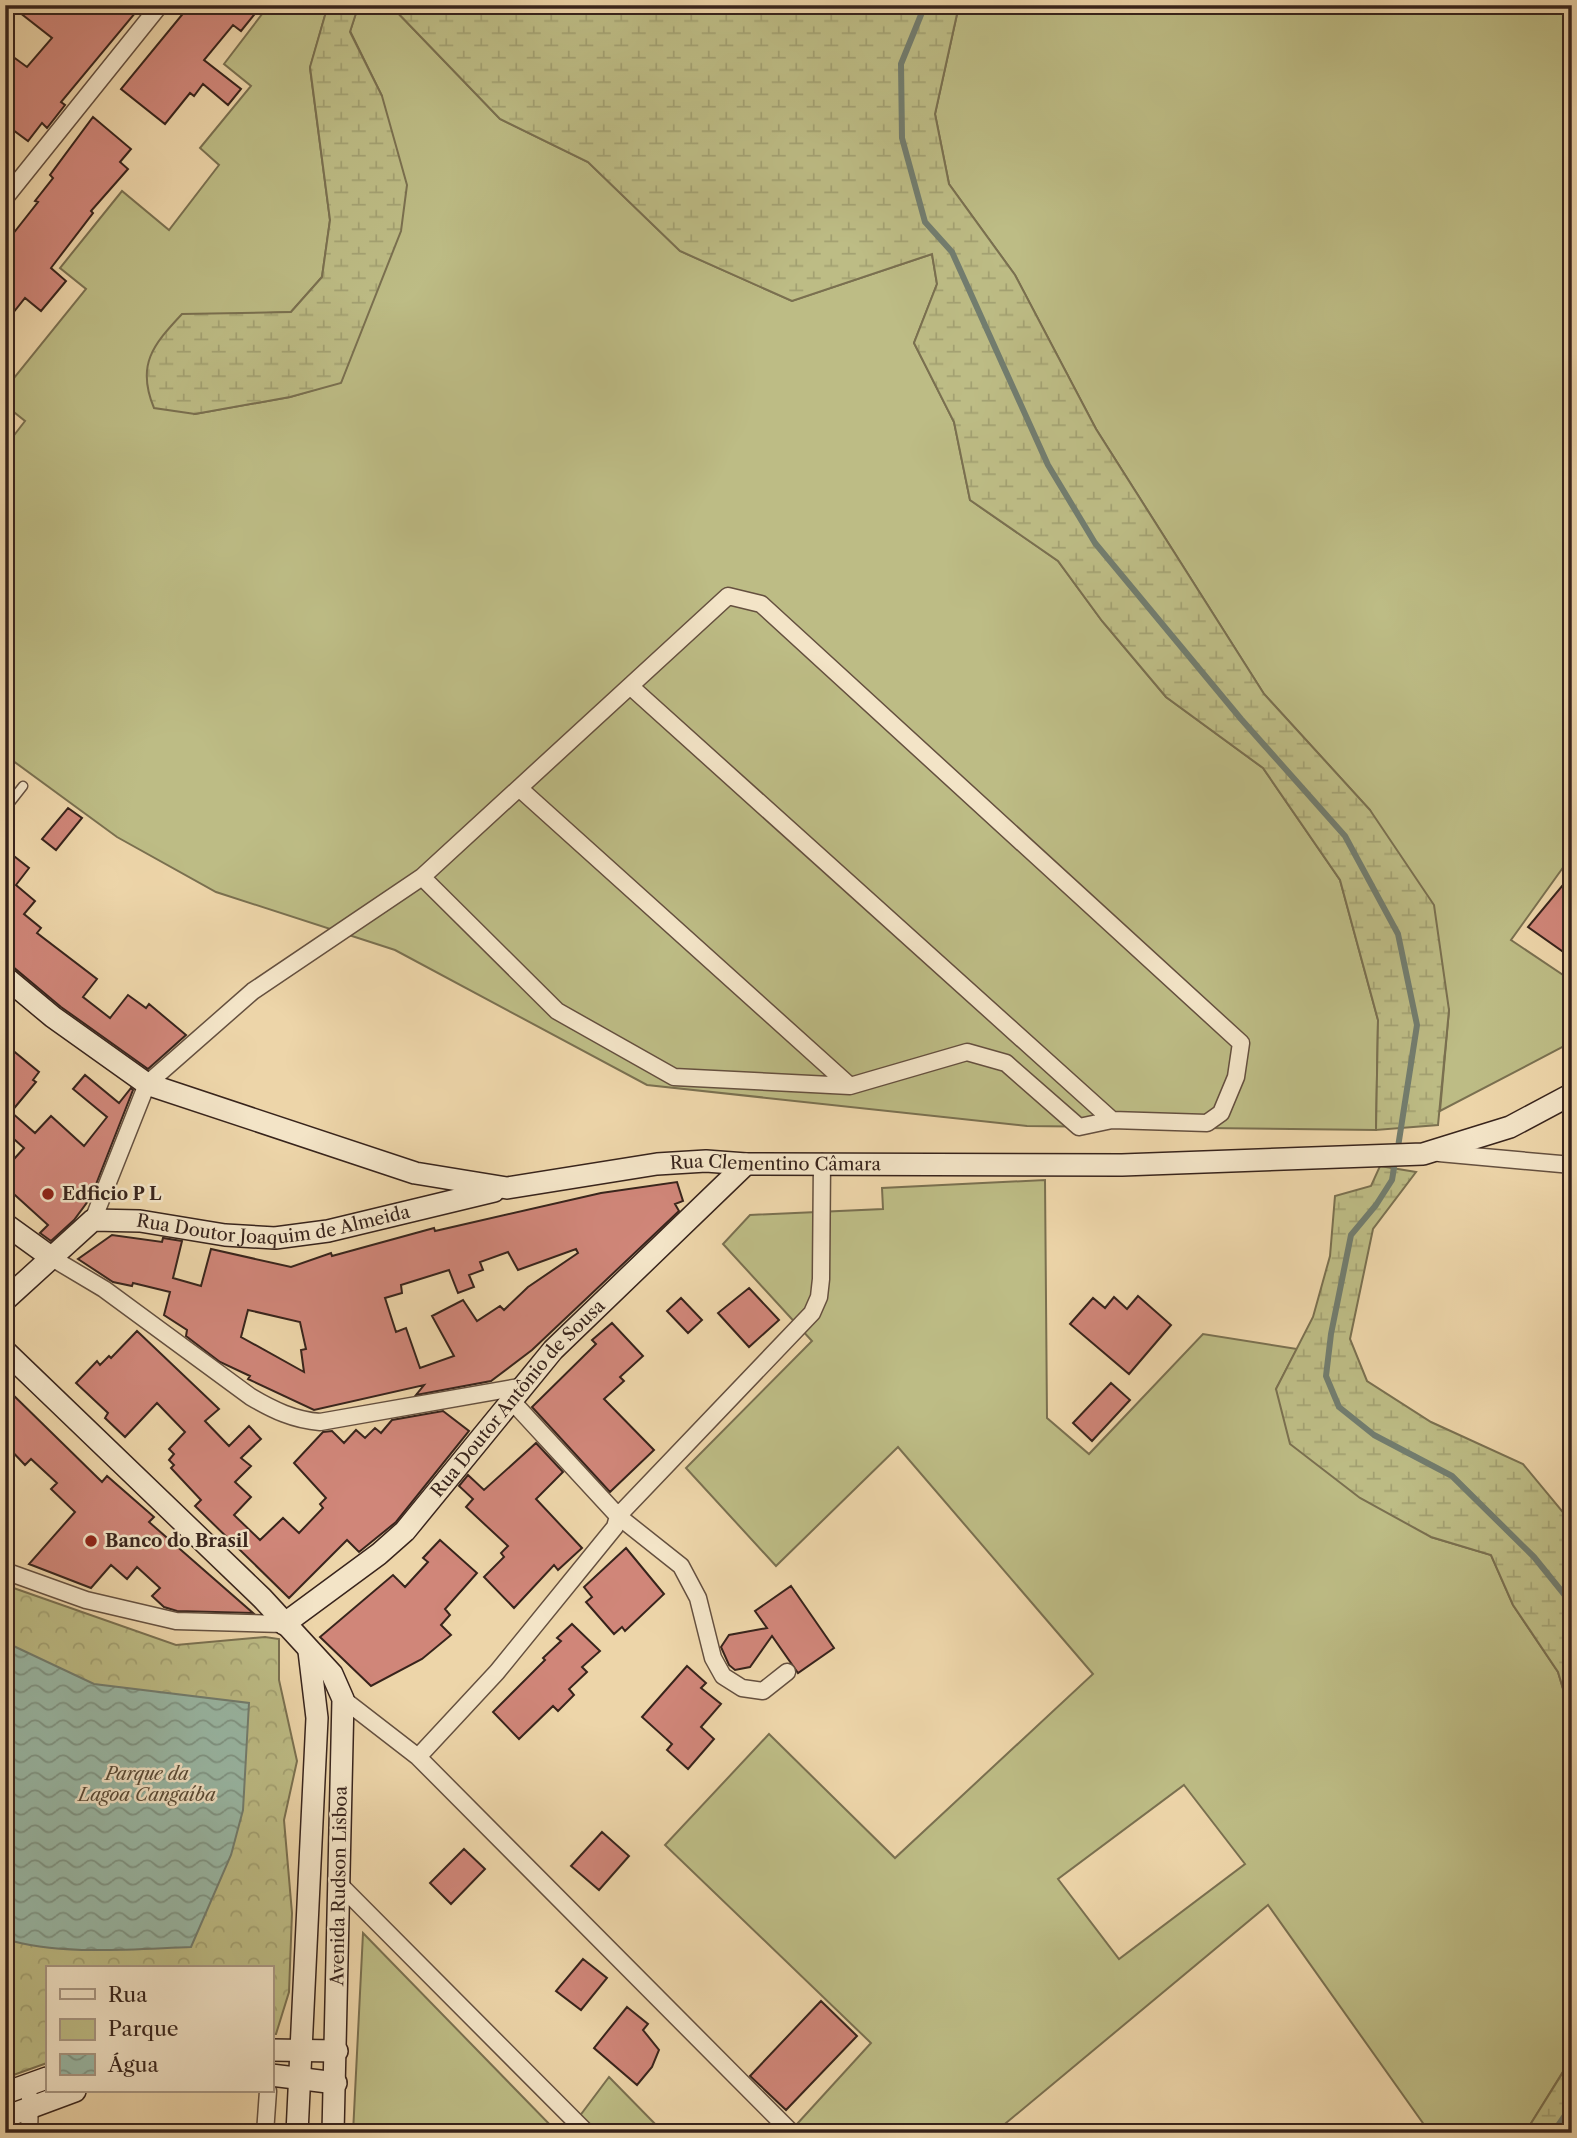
<svg xmlns="http://www.w3.org/2000/svg" width="1577" height="2138" viewBox="0 0 1577 2138" font-family="'Libre Caslon Text',serif">
<defs>
<pattern id="forest-crowns" width="20" height="18" patternUnits="userSpaceOnUse" patternTransform="scale(1.75)"><rect width="20" height="18" fill="#bdbc85"/><path d="M2 6a3 3 0 1 1 6 0M12 15a3 3 0 1 1 6 0" fill="none" stroke="#a3a172"/></pattern>
<pattern id="wetland-marsh" width="20" height="14" patternUnits="userSpaceOnUse" patternTransform="scale(1.75)"><rect width="20" height="14" fill="#bdbc85"/><path d="M1 5h8M5 5V1M11 12h8M15 12V8" fill="none" stroke="#a3a172"/></pattern>
<pattern id="water-waves" width="16" height="10" patternUnits="userSpaceOnUse" patternTransform="scale(1.75)"><rect width="16" height="10" fill="#99b9a7"/><path d="M0 5q4-4 8 0t8 0" fill="none" stroke="#7e9687"/></pattern>
</defs>
<rect width="100%" height="100%" fill="#edd5a9"/>
<filter id="stains"><feTurbulence type="fractalNoise" baseFrequency=".00286" numOctaves="4"/><feColorMatrix values="0 0 0 0 .2 0 0 0 0 .09 0 0 0 0 .02 0 0 0 .5 -.17"/></filter>
<radialGradient id="worn" r=".72"><stop offset=".6" stop-color="#630" stop-opacity="0"/><stop offset="1" stop-color="#630" stop-opacity=".3"/></radialGradient>
<path fill="#bdbc85" stroke="#7a7050" stroke-width="2" fill-rule="evenodd" d="M269,5H328L310,68L330,220L322,277L291,312L244,314L195,414L290,397L341,382L368,310L382,96L350,31L358,7L395,10L500,119L588,162L680,251L792,301L932,254L937,284L914,343L954,422L970,500L1058,561L1102,621L1166,697L1263,768L1340,880L1378,1020L1376,1130L1027,1126L647,1085L395,950L216,892L117,837L5,755V447L25,421L5,405V389L86,289L60,268L122,191L169,230L219,165L200,148L251,86L224,64Z
M959,5H1572V855L1511,940L1572,981V1042L1440,1111L1449,1010L1370,810L1264,694L1096,429L1015,275L949,184L935,114Z
M1045,1180L1047,1418L1089,1454L1203,1334L1297,1349L1276,1389L1431,1537L1491,1555L1513,1605L1558,1672L1572,1719V2057L1525,2133H1430L1268,1905L994,2133H806L797,2124L871,2043L665,1845L769,1734L895,1858L1093,1674L898,1447L776,1566L686,1468L812,1341L723,1244L750,1215L883,1209L882,1188ZM1184,1785L1245,1864L1119,1959L1058,1879Z
M363,1933L558,2133H353Z
M609,2077L664,2133H567Z"/>
<path fill="url(#forest-crowns)" stroke="#7a7050" stroke-width="2" d="M5,1585L176,1645L265,1637L279,1639V1680L297,1761L284,1820L292,1913L289,1992L276,2034H271V1968H47V2063L5,2078Z"/>
<path fill="url(#wetland-marsh)" stroke="#7a7050" stroke-width="2" d="M328,5H959L935,114L949,184L1015,275L1096,429L1264,694L1370,810L1434,905L1449,1010L1438,1125L1376,1130L1378,1020L1340,880L1263,768L1166,697L1102,621L1058,561L970,500L954,422L914,343L937,284L932,254L792,301L680,251L588,162L500,119L395,10L358,7L350,32L382,96L407,185L401,231L341,383L290,397L195,414L154,408C136,365 153,345 182,314L291,312L322,277L330,220L310,67Z
M1380,1166L1416,1172L1373,1229L1350,1339L1367,1381L1431,1422L1523,1464L1572,1523V1719L1558,1672L1513,1605L1491,1555L1431,1537L1360,1498L1290,1444L1276,1389L1313,1317L1330,1256L1335,1196L1371,1186Z
M1572,2057V2133H1525L1570,2061Z"/>
<path fill="url(#water-waves)" stroke="#727d6f" stroke-width="2" d="M5,1642L94,1684L249,1703L243,1810L231,1855L191,1947C133,1949 60,1956 5,1939Z"/>
<g fill="none" stroke-linecap="round" stroke-linejoin="round">
<path stroke="#727d6f" stroke-width="6" d="M925,5L901,64L902,138L925,222L952,252L1048,465L1095,543L1241,719L1345,836L1398,934L1417,1025L1398,1147
M1394,1168L1392,1180L1376,1205L1351,1235L1331,1334L1326,1376L1339,1407L1374,1435L1452,1476L1534,1557L1572,1604
M1553,2133L1572,2105"/>
</g>
<path fill="#d08679" stroke="#38241c" stroke-width="2" fill-rule="evenodd" d="M10,5H127L136,12L61,102L65,105L47,128L42,123L28,141L5,124V51L27,67L52,38Z
M190,5H262L241,31L233,25L204,60L241,89L228,105L203,84L194,96L190,93L165,124L121,89Z
M93,117L131,149L120,162L128,169L91,211L93,213L51,268L66,281L41,311L25,298L5,323V244L38,202L35,201L53,178L50,175Z
M68,808L82,818L56,850L42,839Z
M5,849L29,868L16,885L35,901L24,914L41,928L37,933L97,979L83,997L110,1018L128,995L146,1008L149,1004L186,1035L148,1069L61,1007L13,967L5,964Z
M1572,874V958L1528,927Z
M5,1044L39,1072L33,1080L36,1082L11,1112L35,1133L51,1116L84,1146L107,1117L73,1089L85,1075L119,1103L131,1088L133,1090L91,1197L74,1220L51,1241L40,1233L48,1225L5,1186V1169L24,1148L5,1131Z
M677,1182L683,1201L675,1204L679,1211L532,1350L491,1381L416,1395L424,1385L314,1410L248,1379L250,1376L220,1362L186,1336L187,1330L164,1315L170,1292L133,1283L132,1286L113,1282L78,1259L112,1235L162,1242L163,1238L182,1241L173,1278L201,1286L211,1249L291,1267L331,1253L332,1256L434,1228L435,1231L601,1193ZM576,1249L578,1253L528,1287L504,1310L500,1306L477,1321L463,1300L432,1316L454,1356L420,1368L406,1328L396,1332L385,1298L402,1293L401,1285L449,1270L458,1293L474,1287L469,1275L483,1270L480,1262L508,1252L518,1270ZM248,1310L300,1322L306,1349L301,1350L304,1372L241,1337Z
M749,1288L779,1320L749,1347L718,1313Z
M1138,1296L1171,1325L1129,1374L1070,1324L1093,1298L1105,1308L1114,1297L1127,1309Z
M681,1298L702,1320L688,1333L667,1311Z
M612,1323L643,1356L620,1377L624,1381L604,1399L654,1450L610,1492L532,1407L596,1344L592,1340Z
M137,1331L219,1409L205,1421L229,1446L249,1426L261,1439L241,1458L251,1466L235,1482L251,1497L234,1515L260,1540L283,1518L299,1533L323,1508L320,1504L326,1498L294,1463L323,1432L332,1431L344,1443L356,1430L365,1438L375,1428L381,1433L392,1420L443,1411L469,1431L396,1522L359,1552L347,1540L289,1598L195,1506L201,1500L171,1468L174,1465L169,1460L174,1454L169,1449L185,1432L157,1403L125,1437L105,1418L108,1413L76,1383L97,1361L100,1365L109,1356L111,1358Z
M1111,1383L1130,1400L1092,1441L1073,1423Z
M5,1387L102,1482L107,1476L154,1517L149,1522L253,1613L177,1611L164,1607L152,1596L160,1588L137,1567L127,1579L111,1565L91,1588L29,1564L75,1512L51,1489L57,1483L31,1459L25,1465L5,1444Z
M536,1443L563,1472L536,1499L582,1548L558,1570L554,1565L514,1608L484,1577L504,1557L501,1553L508,1546L466,1507L473,1499L459,1486L468,1475L484,1490Z
M440,1540L477,1573L445,1609L450,1615L441,1625L451,1635L422,1659L371,1686L320,1637L393,1575L405,1587L428,1562L423,1558Z
M626,1548L664,1594L625,1631L622,1627L614,1634L586,1602L592,1597L584,1587Z
M791,1586L834,1648L798,1673L772,1636L750,1667L735,1670L729,1665L721,1647L729,1635L767,1628L755,1611Z
M572,1624L600,1651L582,1667L587,1672L569,1689L574,1695L558,1711L553,1706L519,1739L493,1712L545,1660L543,1658L561,1641L557,1638Z
M687,1666L706,1683L701,1688L721,1704L701,1727L714,1739L688,1769L667,1750L672,1744L642,1717Z
M602,1832L629,1856L599,1890L571,1866Z
M464,1849L485,1869L451,1904L430,1883Z
M583,1959L607,1978L581,2010L556,1991Z
M821,2001L857,2036L786,2110L750,2076Z
M627,2007L648,2024L643,2030L659,2050L652,2067L637,2085L594,2048Z"/>
<g fill="none" stroke-linecap="round" stroke-linejoin="round">
<defs>
<path id="lane" d="M5,809L23,786"/>
<path id="street" d="M5,198L160,5
M630,686L1112,1120
M519,788L850,1086
M1439,1153L1572,1165
M93,1220L147,1084L253,991L422,877L728,596L761,604L1241,1043L1236,1077L1221,1113L1207,1123L1112,1120L1079,1127L1006,1063L967,1052L850,1086L674,1077L557,1011L422,877
M52,1258L104,1289L251,1397C273,1410 294,1420 320,1422L519,1387
M510,1399L618,1516L681,1566L698,1598L713,1658L723,1676L742,1688L763,1691L787,1672
M5,1571L86,1600L176,1621L284,1624
M343,1699L418,1757L792,2133
M418,1757L497,1672L615,1527L618,1516L812,1313L819,1297L821,1279L822,1162
M338,1883L587,2133
M29,2133L30,2098
M265,2133L268,2091"/>
<g id="secondary">
<path id="s1" d="M5,977L53,1017L147,1084L415,1173L507,1188L657,1164L706,1161L746,1164L1122,1165L1423,1154L1510,1127L1572,1094"/>
<path d="M5,1224L52,1258"/>
<path id="s2" d="M5,1300L93,1220L140,1221L225,1235L275,1238L328,1231L494,1191"/>
<path d="M5,1351L262,1598L332,1674L343,1699L333,2133"/>
<path id="s3" d="M284,1624L379,1554L405,1531L553,1350L746,1164"/>
<path d="M271,2050L337,2051"/>
<path d="M271,2075L336,2083"/>
<path d="M5,2093L47,2078"/>
<path d="M5,2117L75,2091"/>
<path d="M297,2133L317,1718L309,1651"/>
</g>
</defs>
<use href="#lane" stroke="#65503f" stroke-width="11"/>
<use href="#street" stroke="#65503f" stroke-width="19"/>
<use href="#secondary" stroke="#38241c" stroke-width="24"/>
<use href="#lane" stroke="#f3e4c7" stroke-width="8"/>
<use href="#street" stroke="#f3e4c7" stroke-width="16"/>
<use href="#secondary" stroke="#f3e4c7" stroke-width="21"/>
</g>
<g fill="#8f2418" stroke="#f3e4c7" stroke-width="2.5">
<circle cx="48" cy="1194" r="7"/>
<circle cx="91" cy="1541" r="7"/>
</g>
<g text-anchor="middle" dominant-baseline="central" stroke-width="5" stroke-linejoin="round" paint-order="stroke">
<g font-size="18" fill="#38241c" stroke="#f3e4c7">
<text stroke="none"><textPath href="#s1" startOffset="824">Rua Clementino Câmara</textPath></text>
<text stroke="none"><textPath href="#s2" startOffset="301">Rua Doutor Joaquim de Almeida</textPath></text>
<text stroke="none"><textPath href="#s3" startOffset="327">Rua Doutor Antônio de Sousa</textPath></text>
<text transform="translate(339 1886) rotate(-89)">Avenida Rudson Lisboa</text>
</g>
<g font-size="18" font-weight="bold" fill="#38241c" stroke="#f3e4c7" text-anchor="start">
<text x="62" y="1194">Edficio P L</text>
<text x="105" y="1541">Banco do Brasil</text>
</g>
<g font-size="18" font-style="italic" fill="#594a36" stroke="#f3e4c7">
<text x="147" y="1774">Parque da<tspan x="147" dy="21">Lagoa Cangaíba</tspan></text>
</g>
</g>
<rect width="1577" height="2138" fill="none" stroke="#edd5a9" stroke-width="28"/>
<rect x="7" y="7" width="1563" height="2124" fill="none" stroke="#38241c" stroke-width="3.5"/>
<rect x="14" y="14" width="1549" height="2110" fill="none" stroke="#38241c" stroke-width="2"/>
<rect x="46" y="1966" width="228" height="126" fill="#f3e4c7" stroke="#a89783" stroke-width="2"/>
<rect x="60" y="1989" width="35" height="10" fill="#f3e4c7" stroke="#a89783" stroke-width="2"/>
<text x="108" y="2002" font-size="21" fill="#38241c">Rua</text>
<rect x="60" y="2019" width="35" height="21" fill="#bdbc85" stroke="#a89783" stroke-width="2"/>
<text x="108" y="2036" font-size="21" fill="#38241c">Parque</text>
<rect x="60" y="2054" width="35" height="21" fill="url(#water-waves)" stroke="#a89783" stroke-width="2"/>
<text x="108" y="2072" font-size="21" fill="#38241c">Água</text>
<rect width="100%" height="100%" filter="url(#stains)"/>
<rect width="100%" height="100%" fill="url(#worn)"/>
</svg>
